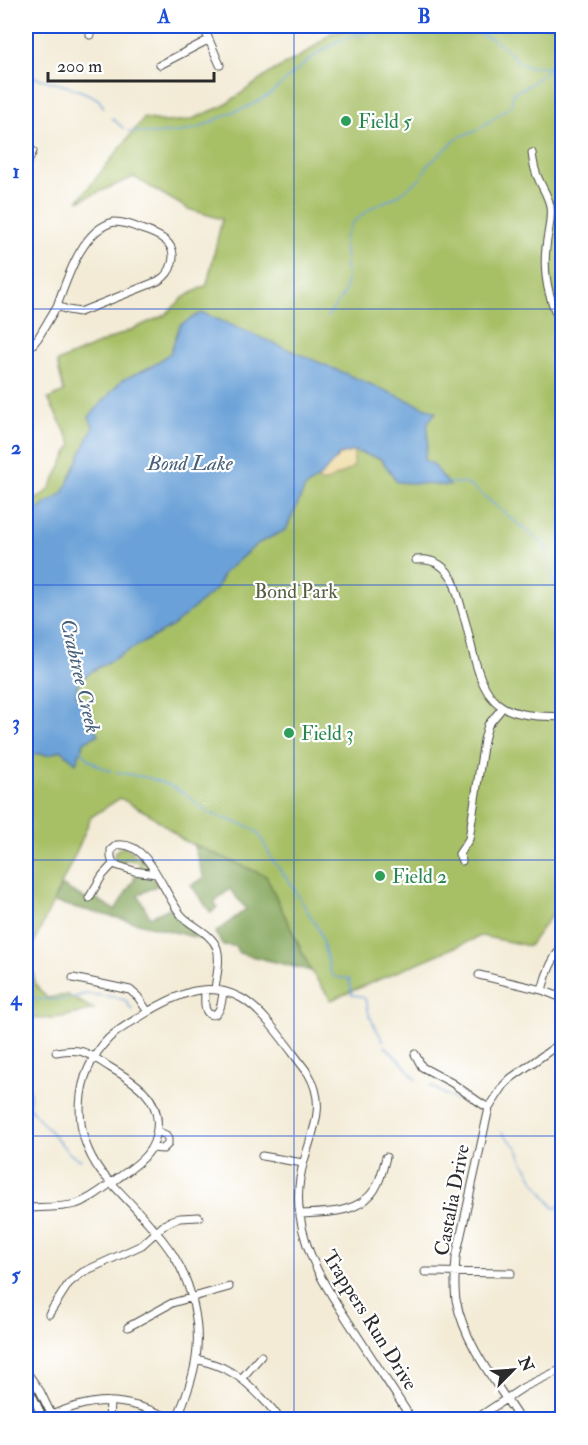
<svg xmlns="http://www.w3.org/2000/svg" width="588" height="1445" viewBox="0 0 588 1445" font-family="'IM FELL Double Pica',serif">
<rect width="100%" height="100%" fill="#fff"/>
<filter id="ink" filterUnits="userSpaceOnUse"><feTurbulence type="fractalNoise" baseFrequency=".0167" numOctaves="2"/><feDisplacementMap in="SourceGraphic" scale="12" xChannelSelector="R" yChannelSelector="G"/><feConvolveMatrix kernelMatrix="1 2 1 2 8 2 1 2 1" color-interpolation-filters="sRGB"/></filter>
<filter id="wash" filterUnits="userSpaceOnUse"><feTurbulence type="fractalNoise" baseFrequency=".008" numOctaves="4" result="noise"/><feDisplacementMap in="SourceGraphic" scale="24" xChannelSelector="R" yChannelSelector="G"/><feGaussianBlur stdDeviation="1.35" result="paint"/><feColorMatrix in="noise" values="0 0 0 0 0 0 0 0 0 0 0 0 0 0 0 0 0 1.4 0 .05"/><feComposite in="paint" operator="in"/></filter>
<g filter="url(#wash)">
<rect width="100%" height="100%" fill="#f3ebd6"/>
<path fill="#a7c066" stroke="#697648" stroke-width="1.5" d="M383,26H562V901L529,946L481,936L331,1000L311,971L266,876L183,840L151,815L120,798L91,817L79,846L28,956L36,985L47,998L67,995L94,1009C71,1015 49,1022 26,1017V509L32,502L49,490L72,444L48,399L64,392L57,362L165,315L184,297L207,285L222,219L188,209L134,177L78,201L144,118L166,122L190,120L223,106L273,71L306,53L331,33Z
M125,847L145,862L149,869L145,870L139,868L140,862L125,859L123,864L116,862C111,854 117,848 125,847Z"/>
<path fill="#85a65b" stroke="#586843" stroke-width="1.5" d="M193,844L266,876L311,971L239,953L235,946L223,945L215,933L246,909L230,889L214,902L217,907L211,913L191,885L204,878Z
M135,875C145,877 153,875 158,885L138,895L150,917L172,907L184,923L203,937L198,938L53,902L61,885L91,902L94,897L115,910L134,880Z"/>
<path fill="#eeda9e" stroke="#8c8264" stroke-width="1.5" d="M354,451V466L347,471L323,483L317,479L339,455Z"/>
<path fill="#6aa1d8" stroke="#4a6682" stroke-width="1.5" d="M203,313L436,412L428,422V443L424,460L433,464L450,486L397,482L381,459L354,451L339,455L321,476L305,488L286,530L257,544L224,573L216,589L173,626L94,670L78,682L76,695L85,703L98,735L85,741L76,763L61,750L49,755L26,753V525L41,507L63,493L93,427L89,417L122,380L152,366L170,353L180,325L197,315Z"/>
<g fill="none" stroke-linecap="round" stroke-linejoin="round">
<path stroke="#6aa1d8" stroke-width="1.5" d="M26,75C42,79 87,90 99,100C100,102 103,106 104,108
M112,118L123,128
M128,131L153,134L181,132L199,128L230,113L247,107L269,95L311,58L336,42L353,36L372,32L428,27L464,28L493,39L502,46L518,61L527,67L550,66
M327,317L344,294L347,278L344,239L351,224L371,208L397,196L420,179L428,165L460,136L474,132L511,106L513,93L531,84L542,75L550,66L562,59
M448,483H463L474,488L545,546C549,554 548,561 550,570C552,581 557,589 562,598
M81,749C88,761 98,767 111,771
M117,772L149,778L171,786L185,794L209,813L250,827L257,832L263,841L272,860L290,882L320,932L331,974L335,977L349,979L352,995L361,996L365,999L370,1017L383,1041
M26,995L36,999L54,1000L67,999L86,994L113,997L125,1000L132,1010
M385,1046L403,1064L416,1080
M26,1081C30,1089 32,1098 28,1106L70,1154L81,1160
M431,1086L455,1100
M502,1133L517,1147L523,1161L535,1182L554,1208L562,1206"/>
</g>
</g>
<g filter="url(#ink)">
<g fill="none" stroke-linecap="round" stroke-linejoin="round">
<defs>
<path id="minor" d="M203,26L220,65
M90,35L92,26
M160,65L208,40
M532,153C533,162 535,172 539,180C543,189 548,196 550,206C552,221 547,234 546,248C543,275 549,301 562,325
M26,166L33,151
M114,222C124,222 132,225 141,229C157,234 178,242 172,263C170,272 165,277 158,281L80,312L68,310L57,306C67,279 82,229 114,222Z
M26,350L34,343L38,338L57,306
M416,560C433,558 445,565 453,580C458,595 462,610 466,624C473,650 478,693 503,707C520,717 544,716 562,717
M462,861L459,854L469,839L484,740L488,725L503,707
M156,874L134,871L113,864L111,857V850L117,845C150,840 164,897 183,917C193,927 211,933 217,948C221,961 216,977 215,990
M89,898L102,876L113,864
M479,975L542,990L562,998
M73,978L130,990L138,997L148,1012
M205,990C205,995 204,1006 206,1010C207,1012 208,1013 209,1014C221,1019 222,999 223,992
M542,990C546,974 551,960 562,947
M415,1054L422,1067L452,1083L482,1104L489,1108
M151,1148L163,1149L168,1144V1139L166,1135L157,1131
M262,1156L303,1163
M26,1208C42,1207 60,1208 76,1204C92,1199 105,1187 118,1178C128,1171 139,1164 147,1154C153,1147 156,1138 157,1129C161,1098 135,1082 111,1068C88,1054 84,1047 56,1052
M300,1214C325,1213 359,1214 375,1189C381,1179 383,1168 386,1157
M425,1272L511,1273
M49,1314L69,1283L83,1272L142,1245L163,1226L172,1220L180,1218L199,1217
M128,1327L172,1303L229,1287
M196,1359C226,1366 241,1376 261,1397C268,1404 275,1411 280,1420
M26,1371L40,1391L54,1420
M242,1378L261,1356
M26,1386L33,1397L44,1420
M41,1420C93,1395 123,1396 175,1420
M109,1420L110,1402
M176,1420C185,1400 193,1380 196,1358C201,1325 192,1285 174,1256C155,1227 125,1198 101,1172C71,1131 73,1075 109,1038C121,1027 137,1019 151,1010C181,993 208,980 241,998C265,1011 291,1052 308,1073C327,1105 313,1129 304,1161C299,1178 297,1198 300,1216C307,1263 332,1296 357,1335C375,1363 394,1391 412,1420
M474,1420L524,1387L562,1369
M520,1420C496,1382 465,1345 456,1300C454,1286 455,1271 456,1257L489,1108L504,1085L511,1078L562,1042"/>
</defs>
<use href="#minor" stroke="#494845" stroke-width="9"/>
<use href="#minor" stroke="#fff" stroke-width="7"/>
</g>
</g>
<path fill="none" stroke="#1d4ed8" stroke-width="1.5" stroke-opacity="0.55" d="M294,26V1420M26,309H562M26,585H562M26,860H562M26,1136H562"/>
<g fill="#2e9e5b" stroke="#fff" stroke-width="2">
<circle cx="346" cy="121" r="6"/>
<circle cx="289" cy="733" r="6"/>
<circle cx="380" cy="876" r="6"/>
</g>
<g text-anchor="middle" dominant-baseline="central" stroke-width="4.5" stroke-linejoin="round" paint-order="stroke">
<g font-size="20" fill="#27864d" stroke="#fff" text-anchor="start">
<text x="358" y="121">Field 5</text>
<text x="301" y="733">Field 3</text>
<text x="392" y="876">Field 2</text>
</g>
<g font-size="20" fill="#565f40" stroke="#fff">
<text x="296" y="591">Bond Park</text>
</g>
<g font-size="20" fill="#2b2b2b" stroke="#fff">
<text transform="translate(452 1200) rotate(-79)">Castalia Drive</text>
<text transform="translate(370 1320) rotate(58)">Trappers Run Drive</text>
</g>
<g font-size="21" font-style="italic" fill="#476079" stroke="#fff">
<text x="190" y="463">Bond Lake</text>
<text transform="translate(80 676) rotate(77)">Crabtree Creek</text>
</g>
</g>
<rect width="588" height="1445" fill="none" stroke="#fff" stroke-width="66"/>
<g transform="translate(513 1370) rotate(65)" stroke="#ffffff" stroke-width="4.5" paint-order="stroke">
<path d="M0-4.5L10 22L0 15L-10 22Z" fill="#2b2b2b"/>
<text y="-9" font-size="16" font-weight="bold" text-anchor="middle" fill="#2b2b2b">N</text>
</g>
<path d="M48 72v9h166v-9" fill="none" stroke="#2b2b2b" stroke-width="3"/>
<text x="57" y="72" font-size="18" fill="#2b2b2b" stroke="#ffffff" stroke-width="4.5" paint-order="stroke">200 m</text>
<rect x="33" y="33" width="522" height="1379" fill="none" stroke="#1d4ed8" stroke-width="2"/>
<g font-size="20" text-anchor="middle" font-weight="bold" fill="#1d4ed8">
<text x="164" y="23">A</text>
<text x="424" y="23">B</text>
<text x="16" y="178">1</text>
<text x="16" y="454">2</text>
<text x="16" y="729">3</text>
<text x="16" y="1005">4</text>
<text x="16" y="1281">5</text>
</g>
</svg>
